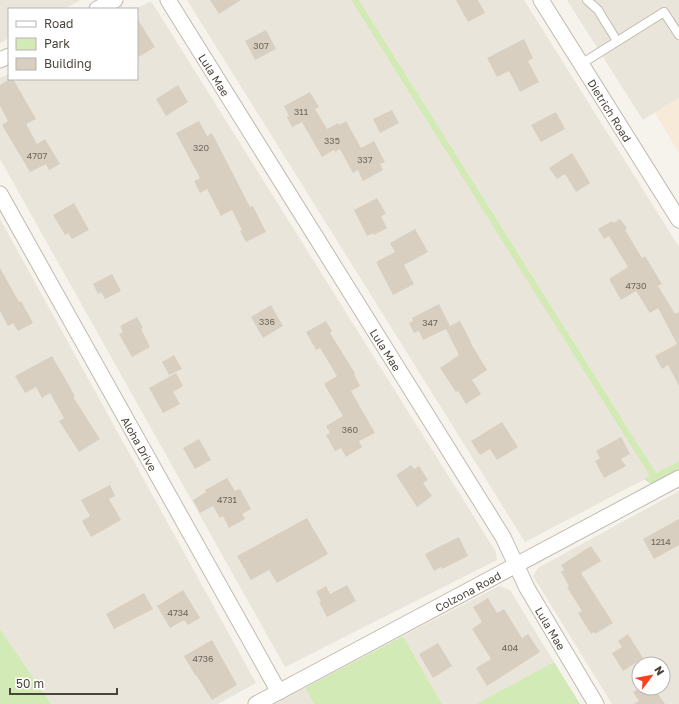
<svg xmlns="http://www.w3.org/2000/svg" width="679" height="704" viewBox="0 0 679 704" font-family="'Golos Text',sans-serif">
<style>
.residential{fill:#eae5da;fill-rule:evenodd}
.commercial{fill:#f7ead8}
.green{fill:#d2eab5}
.building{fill:#d8cfc1}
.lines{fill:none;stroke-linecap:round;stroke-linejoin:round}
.service-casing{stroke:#c2bbae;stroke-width:10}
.minor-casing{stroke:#c2bbae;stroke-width:17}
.service{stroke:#fff;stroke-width:8}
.minor{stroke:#fff;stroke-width:15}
.labels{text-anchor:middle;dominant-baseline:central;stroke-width:3;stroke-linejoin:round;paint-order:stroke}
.number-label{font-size:9px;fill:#6e675b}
.street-label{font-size:11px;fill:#4b4439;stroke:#fff}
</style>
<rect width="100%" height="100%" fill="#f6f3ec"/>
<g class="residential">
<polygon points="0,0 81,0 64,9 9,9 9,38 0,43"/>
<polygon points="187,0 351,0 651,476 525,542"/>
<polygon points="359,0 524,0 679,247 679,461 656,473"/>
<polygon points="567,0 679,0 679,98 643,120"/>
<polygon points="151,1 496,552 497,560 285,667 0,159 0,78 9,74 9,79 137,79 137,9 135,9"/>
<polygon points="0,219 256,683 218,704 51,704 0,629"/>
<path d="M679,491v213h-67l-79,-128 5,-8zM639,664h24v24h-24z"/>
<polygon points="499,586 510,590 554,662 476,704 442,704 403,636"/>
<polygon points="305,688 314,704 275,704"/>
</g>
<polygon class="commercial" points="679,98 679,153 655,113"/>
<g class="green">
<polygon points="351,0 359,0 656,473 679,461 679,469 651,484 644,479 650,476"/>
<polygon points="0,629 51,704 0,704"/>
<polygon points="403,636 442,704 314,704 305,688"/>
<polygon points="554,662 580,704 476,704"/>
</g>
<g class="building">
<polygon points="210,0 241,0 219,14"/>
<polygon points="456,0 478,0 485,13 468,22"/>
<polygon points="137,18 155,47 137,58"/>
<polygon points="266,30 276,49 255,60 245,41"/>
<polygon points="524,39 533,58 528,61 539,82 520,92 509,71 497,77 487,58"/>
<polygon points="10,79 13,79 36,119 26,124 37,144 45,139 60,164 49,170 46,164 30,172 2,125 8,121 0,106 0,85"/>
<polygon points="178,85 188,102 166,116 156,99"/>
<polygon points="310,92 319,107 315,109 327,129 338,123 339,125 346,121 361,148 374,141 385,162 380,164 383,170 363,181 358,170 353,173 340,149 335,152 334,150 322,157 302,122 292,127 287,117 289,116 284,106"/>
<polygon points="392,110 399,123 380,133 373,119"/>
<polygon points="556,112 565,129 541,142 531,125"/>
<polygon points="199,121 207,136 212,133 250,207 253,206 266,232 246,242 240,231 242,230 232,210 221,216 207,189 200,193 194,181 200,178 176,133"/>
<polygon points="572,153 590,183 576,192 565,174 557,179 549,168"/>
<polygon points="377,198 386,214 381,216 387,228 374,235 373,233 367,236 354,210"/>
<polygon points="74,203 89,230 72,239 68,233 65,235 53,215"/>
<polygon points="620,219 627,228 625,230 642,258 645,256 662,284 658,286 675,314 679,312 679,386 668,365 662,369 655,356 677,344 658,308 650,313 636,291 621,300 609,279 628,267 609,236 604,239 598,229 612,221 613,223"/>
<polygon points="415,229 428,252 404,265 414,284 393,295 376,262 395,252 390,243"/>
<polygon points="0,268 19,302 21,301 33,323 18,331 13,323 8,326 0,311"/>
<polygon points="112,274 121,291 105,299 101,292 98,294 93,284"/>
<polygon points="439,304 450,326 460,321 471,342 470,342 487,370 472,380 481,394 466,404 458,391 456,392 440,368 459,355 446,329 423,340 419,331 414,333 409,323 413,321 412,318"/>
<polygon points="271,305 283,326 263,338 251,317"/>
<polygon points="137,317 143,328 141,329 150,347 132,357 119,334 123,332 120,326"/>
<polygon points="326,321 332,331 330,333 355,373 354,374 360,386 351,391 375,433 359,441 362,447 346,457 341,448 335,451 326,435 330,433 326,426 343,416 324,384 337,376 320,348 316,350 306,332"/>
<polygon points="174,355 182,369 169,375 162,362"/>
<polygon points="52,356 75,396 73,397 100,439 79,452 59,421 64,418 50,393 42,398 36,387 25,393 15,376"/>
<polygon points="176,373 183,386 173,392 180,404 163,413 149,388"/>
<polygon points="502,422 518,447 497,460 490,449 480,455 471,441"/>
<polygon points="621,437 630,454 621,459 626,466 604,478 595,461 600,458 596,451"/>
<polygon points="199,439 211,460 195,469 183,448"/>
<polygon points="411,465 414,469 419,466 428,480 423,483 432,496 417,507 396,475"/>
<polygon points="227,478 235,491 240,489 251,509 242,514 245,519 229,528 223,516 220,518 213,506 200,513 193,500 206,492 205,490"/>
<polygon points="110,485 115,496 109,499 121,520 91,537 82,521 90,516 81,500"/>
<polygon points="307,518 328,554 277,583 269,570 251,580 237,556"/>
<polygon points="679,519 679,545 654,559 643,539"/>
<polygon points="459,537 468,556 442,569 441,567 434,571 425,554"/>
<polygon points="591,546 601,561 581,573 613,623 595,634 594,632 591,634 578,613 582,611 580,608 567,587 569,586 561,572 564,570 561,565"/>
<polygon points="347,585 356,601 327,617 319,602 321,601 316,592 326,586 330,594"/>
<polygon points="183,590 200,618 188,625 184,620 170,628 157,606"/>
<polygon points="144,593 153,609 114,629 106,614"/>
<polygon points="488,598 497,613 504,609 522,638 528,634 540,652 487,686 476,668 491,659 472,629 482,622 473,607"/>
<polygon points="628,634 643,658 623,671 612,653 622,647 618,641"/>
<polygon points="212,640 237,685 212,700 196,675 195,675 184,656"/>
<polygon points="438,643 452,666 433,678 419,654"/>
<polygon points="640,688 649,688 652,693 656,691 665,704 633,704 639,701 633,692"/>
</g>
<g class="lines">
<g class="service-casing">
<g id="service">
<polyline points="587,0 598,10 617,41"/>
<polyline points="581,64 664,12 679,35"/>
</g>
</g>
<g class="minor-casing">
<g id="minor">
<path id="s1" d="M168,0l335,537 24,51 69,116"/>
<path id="s2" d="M541,0l138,220"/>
<polyline points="97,9 115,0"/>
<polyline points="0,60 9,56"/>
<path id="s3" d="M0,194l279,498"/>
<path id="s4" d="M256,704l423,-226"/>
</g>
</g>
<use href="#service" class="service"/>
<use href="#minor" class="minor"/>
</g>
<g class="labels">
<g class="number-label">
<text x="261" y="45">307</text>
<text x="301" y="111">311</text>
<text x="332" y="140">335</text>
<text x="201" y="147">320</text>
<text x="37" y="155">4707</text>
<text x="365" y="159">337</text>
<text x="636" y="285">4730</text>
<text x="267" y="321">336</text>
<text x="430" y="322">347</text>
<text x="350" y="429">360</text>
<text x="227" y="499">4731</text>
<text x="661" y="541">1214</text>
<text x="178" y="612">4734</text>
<text x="510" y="647">404</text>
<text x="203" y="658">4736</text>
</g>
<g class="street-label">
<text stroke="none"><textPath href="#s1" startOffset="88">Lula Mae</textPath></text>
<text stroke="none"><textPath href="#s2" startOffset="130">Dietrich Road</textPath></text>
<text stroke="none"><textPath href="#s1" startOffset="412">Lula Mae</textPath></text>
<text stroke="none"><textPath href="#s3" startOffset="286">Aloha Drive</textPath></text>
<text stroke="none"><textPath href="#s4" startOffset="240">Colzona Road</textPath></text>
<text stroke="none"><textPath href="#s1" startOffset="736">Lula Mae</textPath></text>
</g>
</g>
<rect x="8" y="8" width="130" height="72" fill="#ffffff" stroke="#b7b4b0"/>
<rect x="16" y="21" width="20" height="6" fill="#ffffff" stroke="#b7b4b0"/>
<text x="44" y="28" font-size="12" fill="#4b4439">Road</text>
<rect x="16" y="38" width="20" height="12" fill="#d2eab5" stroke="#b7b4b0"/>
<text x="44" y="48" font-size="12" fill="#4b4439">Park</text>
<rect x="16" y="58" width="20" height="12" fill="#d8cfc1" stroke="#b7b4b0"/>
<text x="44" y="68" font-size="12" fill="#4b4439">Building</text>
<g transform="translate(651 676) rotate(58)"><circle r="19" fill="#ffffff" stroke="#b7b4b0"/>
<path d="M0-3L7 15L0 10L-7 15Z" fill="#fc3f1d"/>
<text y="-6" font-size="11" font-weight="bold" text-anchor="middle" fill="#4b4439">N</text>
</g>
<path d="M10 688v6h107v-6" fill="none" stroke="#4b4439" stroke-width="2"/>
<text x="16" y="688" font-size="12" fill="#4b4439" stroke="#ffffff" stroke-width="3" paint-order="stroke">50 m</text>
</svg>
